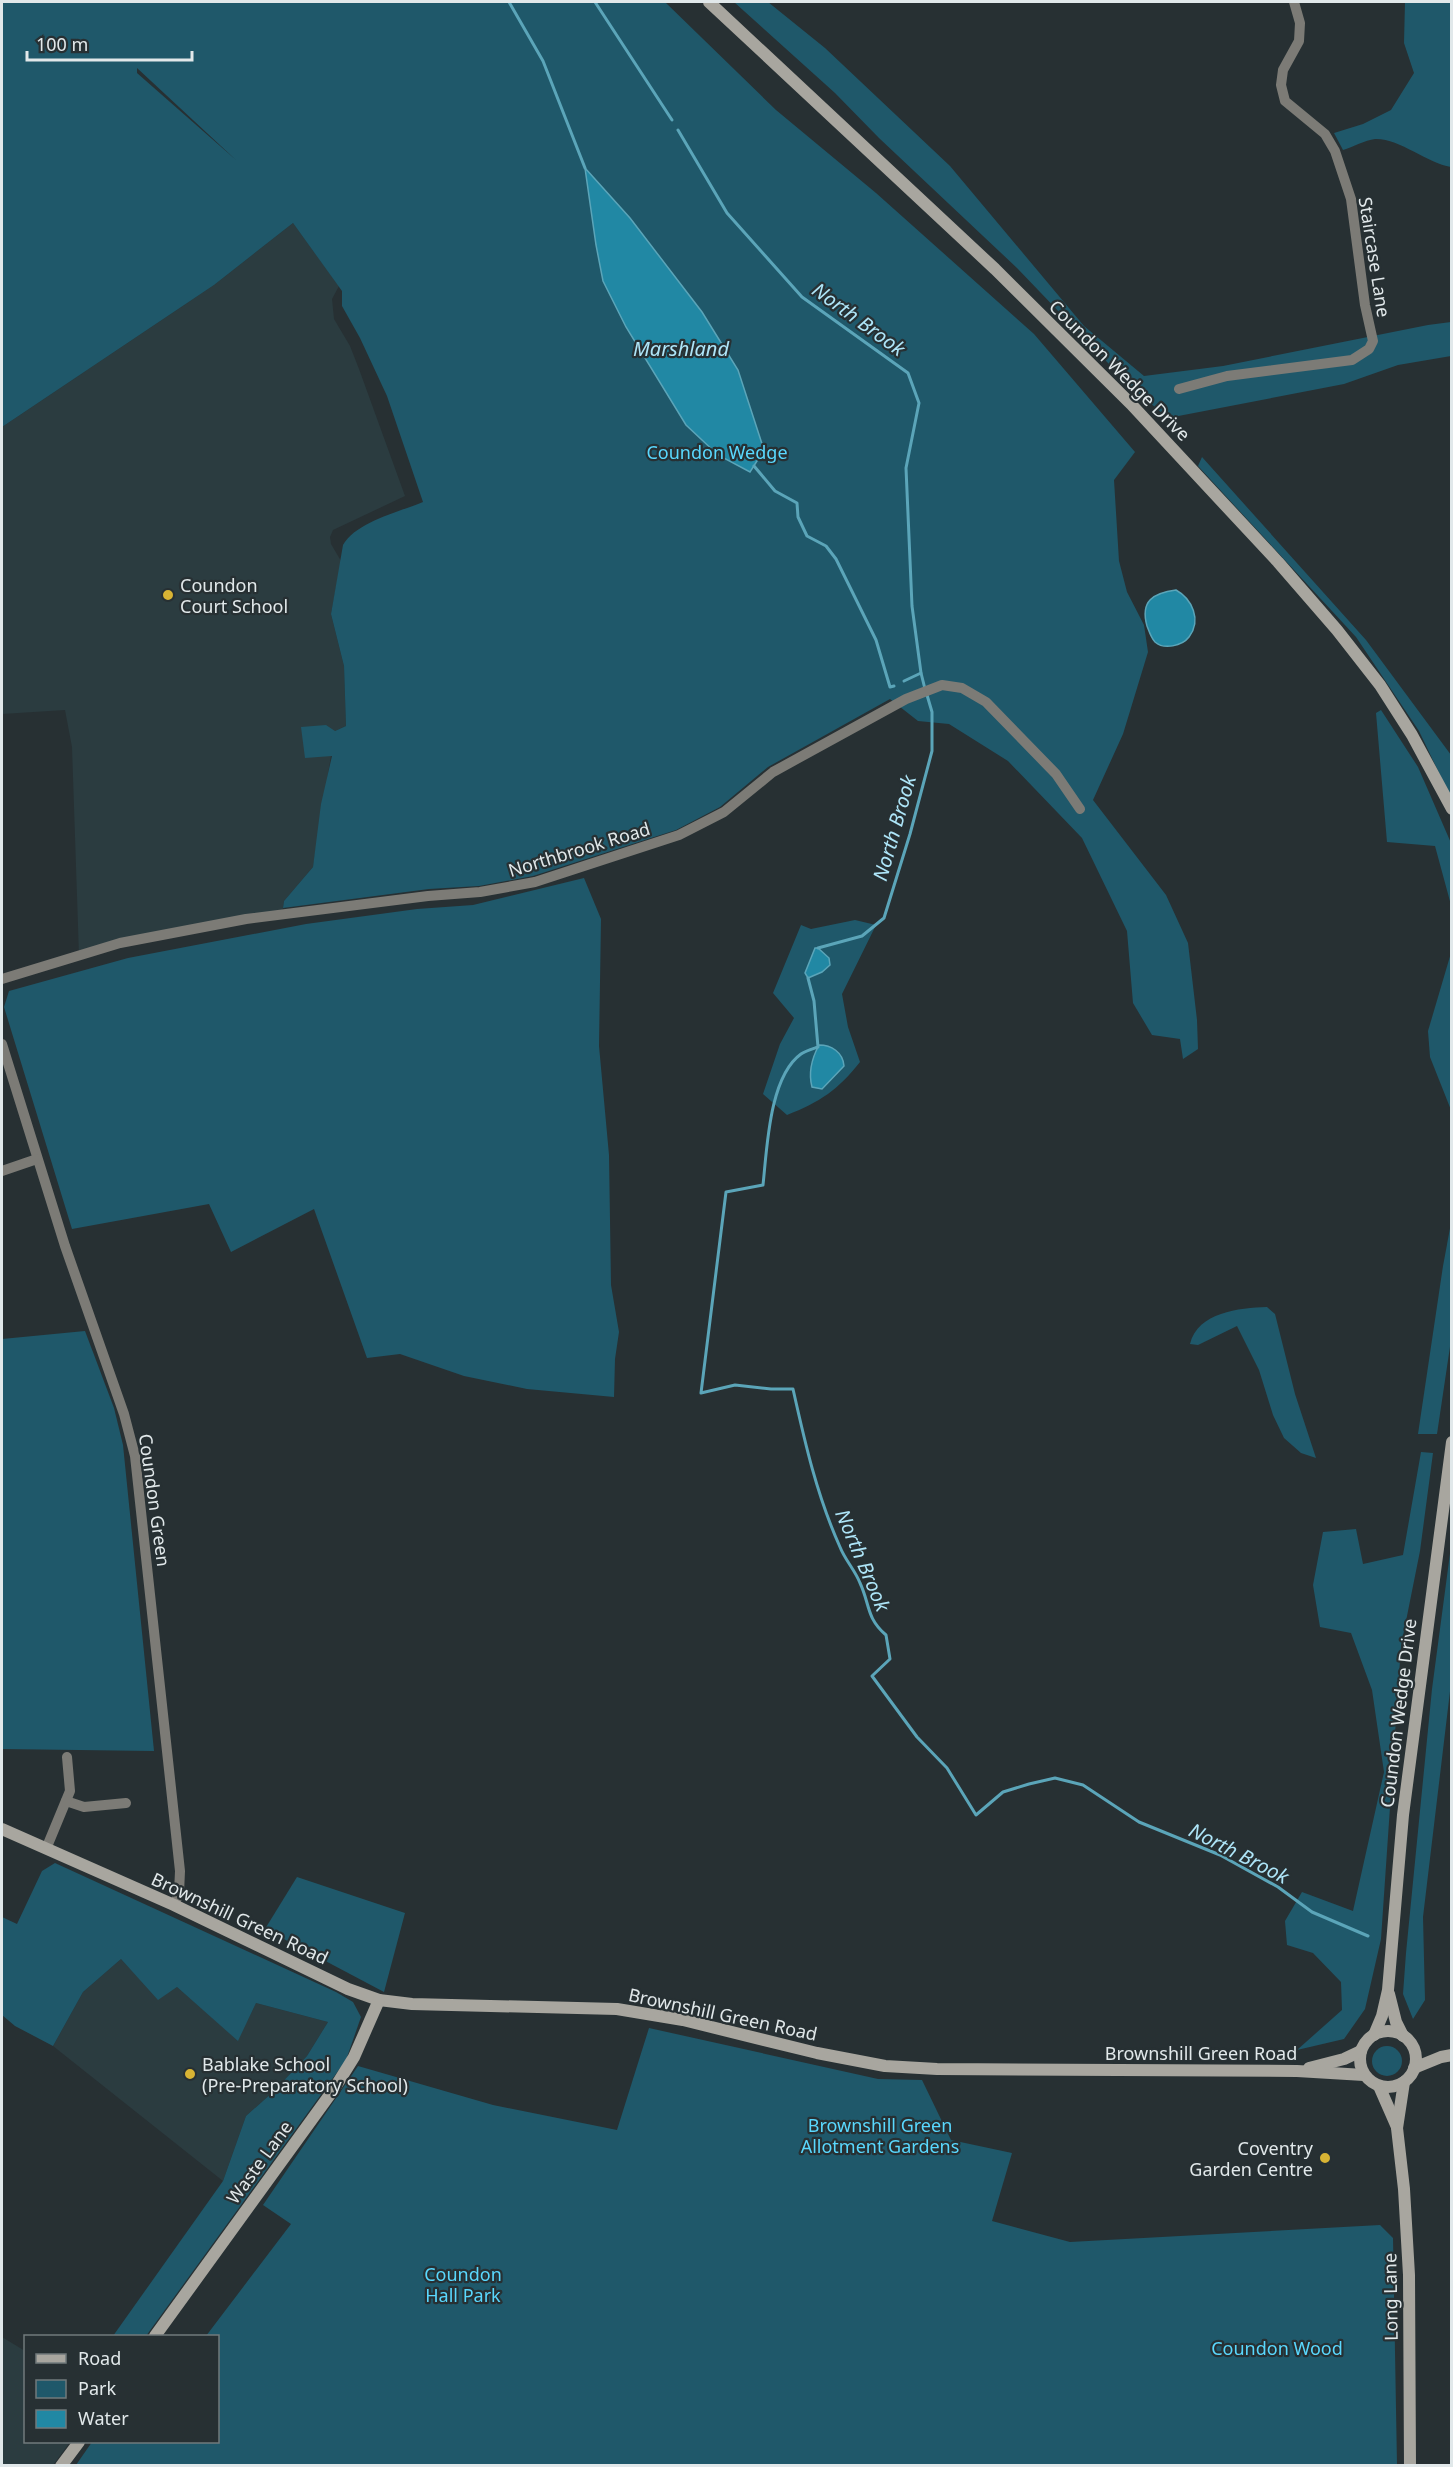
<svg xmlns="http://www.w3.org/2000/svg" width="1453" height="2467" viewBox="0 0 1453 2467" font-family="'Noto Sans',sans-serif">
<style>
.built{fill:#2b3c40}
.green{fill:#1f586a;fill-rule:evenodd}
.water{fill:#2188a4;stroke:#5ba5b9;stroke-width:1.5}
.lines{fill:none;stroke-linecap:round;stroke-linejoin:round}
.stream{stroke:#5ba5b9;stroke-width:3}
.street{stroke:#7c7b76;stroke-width:10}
.secondary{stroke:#a8a69f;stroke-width:12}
.poi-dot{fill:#d8b434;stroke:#273033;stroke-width:2}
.labels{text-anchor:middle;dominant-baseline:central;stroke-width:4.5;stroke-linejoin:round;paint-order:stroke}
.street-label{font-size:18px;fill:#e1e8ea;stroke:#273033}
.park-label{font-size:18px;fill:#59d8fe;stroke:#273033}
.poi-label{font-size:18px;fill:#e1e8ea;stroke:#273033;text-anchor:start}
.water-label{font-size:20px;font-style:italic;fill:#aee5f8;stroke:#273033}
</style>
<rect width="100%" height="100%" fill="#273033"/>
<g class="built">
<polygon points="293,223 339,286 332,299 334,319 350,346 359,369 405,496 333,530 330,537 331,544 341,561 331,614 344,666 346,726 335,731 313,867 284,901 282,914 79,955 72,747 65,710 2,714 2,427 214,285"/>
<polygon points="121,1959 158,1999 177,1987 238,2040 256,2003 328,2022 307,2056 273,2092 246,2116 223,2181 53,2046 83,1992"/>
<polygon points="2,2337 25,2351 26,2442 70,2442 53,2465 2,2465"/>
</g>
<g class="green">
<path d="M2,2h663l111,108 100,83 158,141 101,118 -21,28 5,81 8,31 17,33 4,27 -25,82 -30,66 73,95 22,48 9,77 1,29 -15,10 -3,-20 -28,-4 -19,-32 -6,-72 -45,-93 -74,-77 -59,-37 -31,-3 -28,-22 -122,68 -48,40 -44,23 -143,46 -54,10 -50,3 -146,19 1,-7 29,-34 8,-63 11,-48 -27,2 -4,-31 25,-2 9,6 11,-5 -2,-60 -13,-52 12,-69c13,-23 56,-33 80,-43l-36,-106 -27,-58 -18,-32v-15l-49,-68 -79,62 -212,142zM137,68l99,92 -99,-87z"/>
<polygon points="734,2 768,2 825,48 950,166 1084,326 1144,376 1223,366 1428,325 1451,322 1451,356 1398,365 1344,384 1168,418 1131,387 1017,268 879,138 835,93"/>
<path d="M1405,2h46v165c-24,-4 -52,-29 -76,-28 -10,1 -22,8 -32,11l-9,-17 29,-9 28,-14 23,-37 -10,-30z"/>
<polygon points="1202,457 1366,640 1451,755 1451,798 1419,731 1356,637 1198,466"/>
<polygon points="1381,710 1418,767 1451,843 1451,905 1435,846 1387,842 1376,713"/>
<polygon points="584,878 601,919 599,1046 609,1155 611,1285 619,1332 615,1359 614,1397 527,1389 464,1376 400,1354 367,1358 314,1209 231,1252 209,1204 72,1229 4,1007 9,991 128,958 306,924 417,909 473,905"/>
<path d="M855,920l21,5 -34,69 6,33 12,35c-22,28 -40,40 -73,53l-24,-21 17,-50 14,-26 -21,-25 28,-68 10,4z"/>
<polygon points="1451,953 1451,1110 1430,1057 1428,1031"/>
<polygon points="1451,1223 1451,1340 1437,1434 1418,1434 1443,1266"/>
<path d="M1267,1307l8,7 20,80 21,64 -15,-5 -17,-15 -11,-23 -14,-45 -22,-44 -39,19 -8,-1c8,-32 49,-36 77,-37z"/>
<polygon points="85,1331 114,1408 123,1445 154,1751 2,1749 2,1339"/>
<polygon points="1421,1452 1433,1453 1420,1551 1401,1646 1381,1939 1365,2009 1344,2039 1297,2050 1342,2010 1341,1982 1313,1953 1287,1945 1285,1921 1302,1892 1353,1911 1384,1772 1372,1690 1351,1633 1320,1627 1313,1585 1323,1532 1356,1529 1363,1564 1403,1555"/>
<polygon points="1451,1546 1451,1683 1423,1917 1425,2000 1413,2019 1403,1994 1406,1953 1432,1689"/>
<polygon points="55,1863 336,1992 353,2002 361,2017 346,2060 146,2336 113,2336 223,2181 246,2116 273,2092 307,2056 328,2022 256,2003 238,2041 177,1987 158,2000 121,1959 83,1992 53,2046 15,2026 2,2015 2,1917 17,1924 42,1871"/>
<polygon points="297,1877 405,1913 384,1992 265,1929"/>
<polygon points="649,2028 878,2079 922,2080 951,2140 1012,2153 992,2221 1070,2242 1380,2225 1393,2238 1397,2465 76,2465 92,2442 218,2442 218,2336 206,2336 291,2224 263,2205 358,2066 493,2105 617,2130"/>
<circle cx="1387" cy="2061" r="15"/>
</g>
<g class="water">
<polygon points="585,168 630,218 702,312 738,370 764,450 750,472 718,455 686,425 626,327 603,281 596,245"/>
<path d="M1176,590c16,9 26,30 13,47 -7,9 -25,13 -34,5 -4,-4 -6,-11 -8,-16 -7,-25 6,-33 29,-36z"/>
<polygon points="815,948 818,948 829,958 830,965 822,972 808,978 805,973"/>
<path d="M819,1045c12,0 24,7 25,21l-22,23 -10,-2c-4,-15 0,-29 7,-42z"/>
</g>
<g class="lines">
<g class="stream">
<polyline points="509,2 543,61 585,168"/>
<polyline points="595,2 672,120"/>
<polyline points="678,130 727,213 802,297 908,373 919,403 906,468 912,606 921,673 925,689"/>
<polyline points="754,466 775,491 797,503 798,517 807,536 826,546 836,559 876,640 890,687 894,686"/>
<polyline points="904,681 921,673"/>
<polyline points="818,948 862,936 884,918 910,834 932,751 932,712 927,695"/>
<path d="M808,978l6,23 4,46c-6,2 -13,4 -17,7 -32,23 -34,95 -38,131l-37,7 -25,201 34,-8 36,4h22c12,54 24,107 47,158 5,13 15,23 20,36 10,21 6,35 26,52l4,24 -18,17 45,61 30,31 29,47 27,-23 26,-8 26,-6 28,7 56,37 81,33 58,32 34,25 56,24"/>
</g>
<g class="street">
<polyline points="1179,389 1227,376 1352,360 1369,349 1373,341 1365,305 1351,199 1335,151 1325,134 1285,101 1281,85 1283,70 1299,41 1300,23 1294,2"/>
<polyline points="2,979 120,943 246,919 428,896 480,892 535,882 679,835 724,812 773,772 906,699 942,685 962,688 986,702 1056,774 1080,809"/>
<polyline points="2,1044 65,1246 124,1414 135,1456 180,1871 179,1893 174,1905"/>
<polyline points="2,1171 37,1159"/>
<polyline points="66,1801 84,1807 126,1803"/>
<polyline points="46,1849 70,1791 67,1757"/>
</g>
<g class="secondary">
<polyline points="709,2 995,269 1131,404 1278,562 1337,630 1380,685 1412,735 1452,809"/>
<polyline points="2,1829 174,1905 348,1989 379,2000 412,2004 617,2009 683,2020 817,2053 885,2066 937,2069 1297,2071 1364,2075"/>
<polyline points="1389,1994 1396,2022 1403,2036"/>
<circle cx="1388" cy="2059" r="28"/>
<polyline points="1374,2035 1382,2016 1388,1990 1403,1815 1452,1442"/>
<polyline points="1309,2068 1344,2059 1361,2051"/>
<polyline points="1414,2068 1441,2057 1452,2055"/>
<polyline points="1404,2082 1397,2128 1404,2189 1409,2275 1410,2466"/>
<polyline points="1379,2086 1397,2127"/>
<polyline points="155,2336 334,2089 354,2057 379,2000"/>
<polyline points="61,2466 79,2442"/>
</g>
</g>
<g class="poi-dot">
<circle cx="168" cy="595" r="6"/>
<circle cx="190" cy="2074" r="6"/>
<circle cx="1325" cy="2158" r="6"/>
</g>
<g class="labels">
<g class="street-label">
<text transform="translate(1375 257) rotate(81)">Staircase Lane</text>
<text transform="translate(1120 370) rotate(45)">Coundon Wedge Drive</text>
<text transform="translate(579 849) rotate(-17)">Northbrook Road</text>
<text transform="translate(155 1500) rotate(82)">Coundon Green</text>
<text transform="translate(1398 1713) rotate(-83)">Coundon Wedge Drive</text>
<text transform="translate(240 1918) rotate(25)">Brownshill Green Road</text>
<text transform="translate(723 2014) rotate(12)">Brownshill Green Road</text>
<text x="1201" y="2053">Brownshill Green Road</text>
<text transform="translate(259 2162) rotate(-54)">Waste Lane</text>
<text transform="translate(1390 2297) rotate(-91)">Long Lane</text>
</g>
<g class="park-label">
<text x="717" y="452">Coundon Wedge</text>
<text x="880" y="2125">Brownshill Green<tspan x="880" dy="21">Allotment Gardens</tspan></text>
<text x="463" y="2274">Coundon<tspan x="463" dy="21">Hall Park</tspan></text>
<text x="1277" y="2348">Coundon Wood</text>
</g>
<g class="poi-label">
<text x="180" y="585">Coundon<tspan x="180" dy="21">Court School</tspan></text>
<text x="202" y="2064">Bablake School<tspan x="202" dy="21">(Pre-Preparatory School)</tspan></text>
<text x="1313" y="2148" text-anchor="end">Coventry<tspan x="1313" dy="21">Garden Centre</tspan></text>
</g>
<g class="water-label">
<text transform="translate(859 319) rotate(36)">North Brook</text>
<text x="681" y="348">Marshland</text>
<text transform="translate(894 828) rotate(-74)">North Brook</text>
<text transform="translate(863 1560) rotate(67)">North Brook</text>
<text transform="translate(1239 1853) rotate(27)">North Brook</text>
</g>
</g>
<rect width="1453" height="2467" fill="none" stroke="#e1e8ea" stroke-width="6"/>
<rect x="24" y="2335" width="195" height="108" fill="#273033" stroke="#717a7c" stroke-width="1.5"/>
<rect x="36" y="2354" width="30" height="9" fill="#a8a69f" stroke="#717a7c" stroke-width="1.5"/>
<text x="78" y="2365" font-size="18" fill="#e1e8ea">Road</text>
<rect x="36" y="2380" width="30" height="18" fill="#1f586a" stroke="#717a7c" stroke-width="1.5"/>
<text x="78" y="2395" font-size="18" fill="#e1e8ea">Park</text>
<rect x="36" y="2410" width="30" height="18" fill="#2188a4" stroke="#717a7c" stroke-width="1.5"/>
<text x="78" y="2425" font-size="18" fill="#e1e8ea">Water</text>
<path d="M27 51v9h165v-9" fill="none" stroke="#e1e8ea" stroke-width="3"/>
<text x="36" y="51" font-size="18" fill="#e1e8ea" stroke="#273033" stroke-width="4.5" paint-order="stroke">100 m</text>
</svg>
